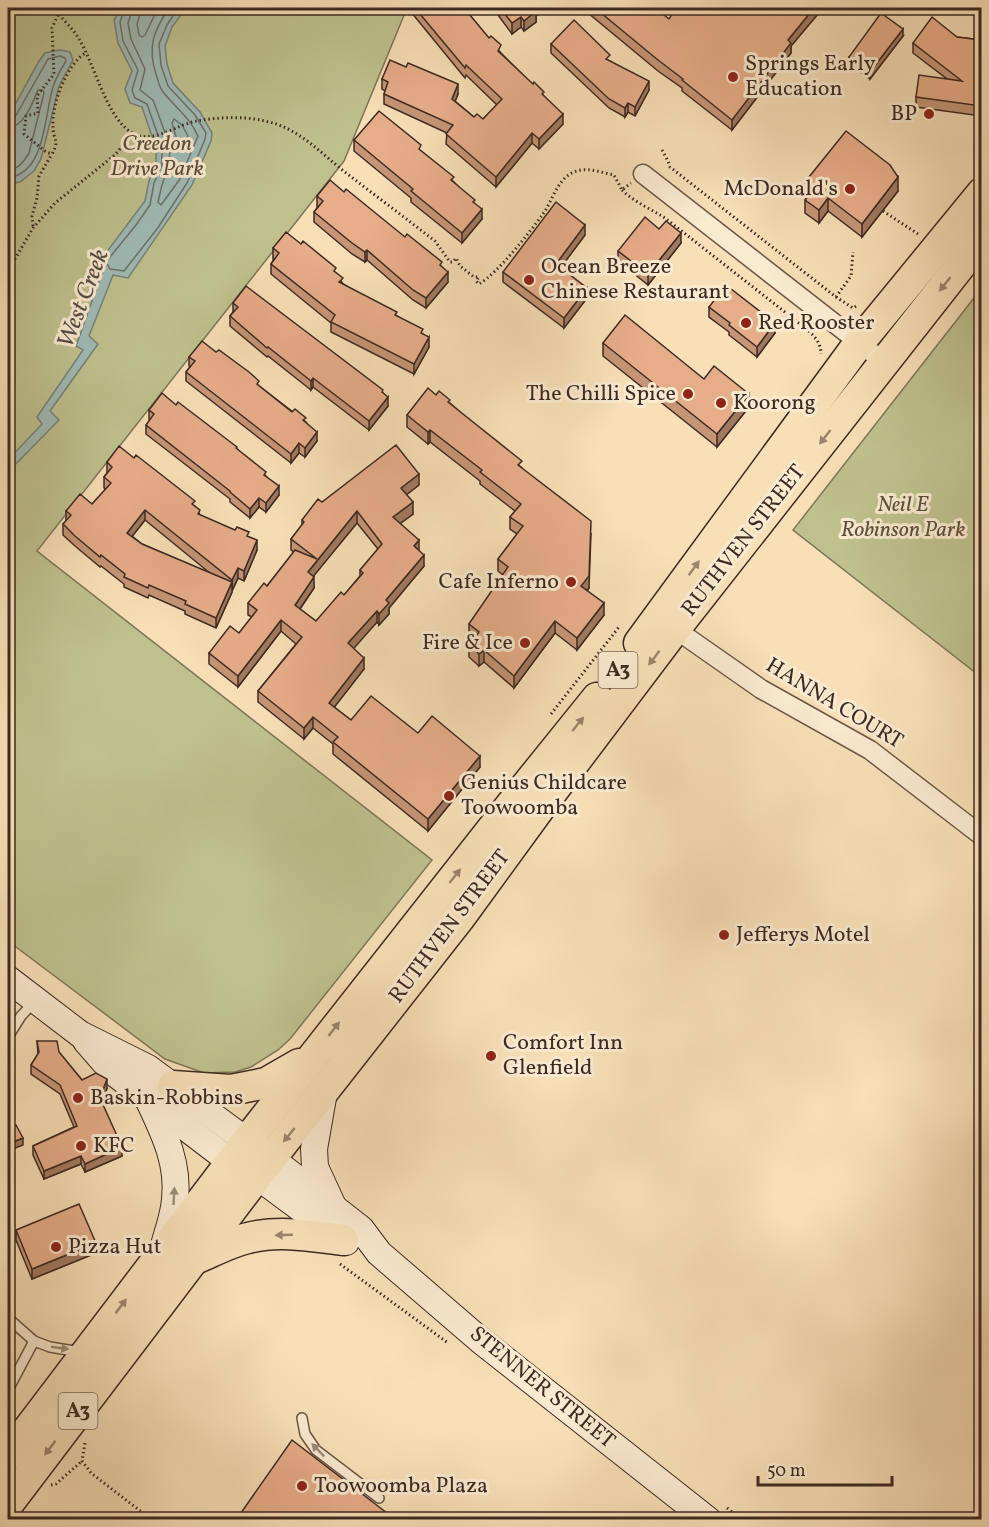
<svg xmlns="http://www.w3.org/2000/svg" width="989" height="1527" viewBox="0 0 989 1527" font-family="Vollkorn,serif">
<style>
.green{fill:#bec18e;stroke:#7e7658;stroke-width:1.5}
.water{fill:#9fbbb6;stroke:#78817b;stroke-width:1.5}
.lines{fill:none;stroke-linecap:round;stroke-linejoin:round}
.shore{stroke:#6e726c;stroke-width:1.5}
.service-casing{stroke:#6c5748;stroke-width:12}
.minor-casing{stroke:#6c5748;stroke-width:21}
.secondary-casing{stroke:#3d2a23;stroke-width:28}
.trunk-casing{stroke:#3d2a23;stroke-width:33}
.path{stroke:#3d2a23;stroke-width:3;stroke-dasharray:1.5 3;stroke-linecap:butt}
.service{stroke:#faead0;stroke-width:9}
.minor{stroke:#faead0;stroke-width:18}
.secondary{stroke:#faead0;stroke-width:26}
.trunk{stroke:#f8dfb7;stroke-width:30}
.wall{fill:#c69576;stroke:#3d2a23;stroke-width:1.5;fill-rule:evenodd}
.shaded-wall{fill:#a17960;stroke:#3d2a23;stroke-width:1.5}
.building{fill:#e6ad89;stroke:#3d2a23;stroke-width:1.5;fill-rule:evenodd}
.oneway{fill:#9a846d}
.oneway2{fill:#9c8a7a}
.poi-dot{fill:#8f2418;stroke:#faead0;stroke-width:2}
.labels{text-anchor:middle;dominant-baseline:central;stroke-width:6;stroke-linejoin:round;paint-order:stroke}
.shield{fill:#faead0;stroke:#766457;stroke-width:1.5}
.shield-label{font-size:21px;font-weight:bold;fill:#3d2a23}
.poi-label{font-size:22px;fill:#3d2a23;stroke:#faead0;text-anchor:start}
.park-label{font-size:22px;font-style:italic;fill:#5d503e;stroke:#faead0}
.street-label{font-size:22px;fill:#3d2a23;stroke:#faead0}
.water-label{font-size:24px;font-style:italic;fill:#564e48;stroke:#faead0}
</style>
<rect width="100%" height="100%" fill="#f8dfb7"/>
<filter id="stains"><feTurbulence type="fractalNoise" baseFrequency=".00333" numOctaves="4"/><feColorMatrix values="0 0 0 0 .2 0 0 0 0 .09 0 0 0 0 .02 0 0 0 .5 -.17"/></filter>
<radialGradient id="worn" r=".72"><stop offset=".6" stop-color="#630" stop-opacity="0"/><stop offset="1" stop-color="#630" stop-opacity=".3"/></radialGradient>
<g class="green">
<polygon points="8,8 407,8 344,161 37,551 432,860 290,1039 278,1050 251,1067 235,1072 204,1073 165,1059 8,941"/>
<polygon points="981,289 981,677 793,530"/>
</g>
<g class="water">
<polygon points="121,8 186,8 172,27 165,46 167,64 173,83 200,112 212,133 211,141 192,185 128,278 113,275 89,336 98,344 50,411 59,420 8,472 8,460 42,424 37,417 83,350 76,346 103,270 92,263 106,253 145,201 149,181 156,163 156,148 142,107 130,103 125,89 132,71 118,43 114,20"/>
<polygon points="60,50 70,52 73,60 59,86 41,159 34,171 20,182 8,184 8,123 11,112 39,61 45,53"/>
</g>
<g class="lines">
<g class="shore">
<polyline points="125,8 120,22 123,41 138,70 132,90 135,98 147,104 162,147 162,165 154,183 150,205 136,225 106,262 110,269 124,271 157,229 187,183 205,139 206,133 195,115 168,86 161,65 159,44 167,25 178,8"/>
<path d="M133,8l-5,15 3,16 14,30 -5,21 13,10 17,46 -1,19 -7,20 -4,17 3,3 19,-26 18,-43c-8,-18 -23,-29 -35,-44 -4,-5 -5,-12 -7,-18 -9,-27 -2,-44 13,-66"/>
<polyline points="142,8 137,24 139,35 142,37 145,35 158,8"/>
<polygon points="174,119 182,125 188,136 182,148 179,147 172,123"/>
<path d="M8,121l7,-4 33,-58 12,-3 5,2 1,3c-5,8 -10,17 -13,26 -9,29 -7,86 -45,91"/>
<path d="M8,128c16,-1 24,-24 30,-38h5l1,3 -15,60c-6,10 -11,16 -21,17"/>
</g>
<g class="service-casing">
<g id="service">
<polyline points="8,1037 21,1016 35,1001"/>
<polyline points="8,1318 34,1341 50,1347 80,1352"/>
<polyline points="8,1390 34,1341"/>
<polyline points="302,1418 305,1434 316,1450 379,1498"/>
</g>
</g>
<g class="minor-casing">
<g id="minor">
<polyline points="643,174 884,362"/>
<polyline points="668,624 761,689 870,750 982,836"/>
</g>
</g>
<g class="secondary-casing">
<g id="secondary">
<polyline points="8,979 80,1034 148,1068 287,1171 361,1229 379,1253 480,1340 708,1520"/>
<polyline points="86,1041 113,1072 231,1162 257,1176 346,1242"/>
<polyline points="324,1092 314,1149 315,1167 332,1204"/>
<path d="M149,1101c15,32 30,62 26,98 -1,17 -8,34 -12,50"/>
</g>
</g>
<g class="trunk-casing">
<g id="trunk">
<polyline points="639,643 859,343 982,193"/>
<polyline points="173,1086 231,1090 266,1083 299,1064"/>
<path d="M195,1259c17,-7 35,-17 53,-21 31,-8 63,-2 95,2"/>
<polyline points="8,1456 257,1128 522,791 597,698"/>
<polyline points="8,1504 257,1176 461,916 539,809 675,629 982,238"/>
</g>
</g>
<g class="path">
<path d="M53,8c8,10 19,19 26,31 16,26 27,78 53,94 21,12 45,-9 65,-12 21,-4 47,-5 68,0 31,6 53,29 76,48 31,24 63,48 94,72l15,21h3l3,-4 4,8 14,11h5l-3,4 3,3c19,-11 50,-51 64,-70 10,-14 15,-38 34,-43 11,-4 26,2 37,4l8,15 9,-7"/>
<path d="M58,15l-6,13 2,46 -17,22 1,17 -12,3 -2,18 22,18 6,2c8,-14 1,-14 1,-27 -2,-22 14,-64 34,-75"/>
<polyline points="662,150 668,161 670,167 836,297 853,308 858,305"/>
<path d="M622,190c12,12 29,19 43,28l130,102c12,10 26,18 26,34"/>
<polyline points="883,211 918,234"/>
<polyline points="33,226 32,216 37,198 39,176 52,154"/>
<polyline points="8,271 33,228 55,203 116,154 132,133"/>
<polyline points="836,297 851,276 853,252"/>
<polyline points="551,714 619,627"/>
<polyline points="340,1264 448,1343"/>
<polyline points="85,1443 82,1461 91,1473 152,1520"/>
<polyline points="51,1485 56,1484 82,1461"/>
<polyline points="727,1508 742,1520"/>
</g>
<use href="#service" class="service"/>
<use href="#minor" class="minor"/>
<use href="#secondary" class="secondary"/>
<use href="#trunk" class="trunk"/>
</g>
<g class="wall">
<polygon points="411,8 464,8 501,53 544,96 563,124 539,149 532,143 496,187 446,144 447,133 384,104 384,94 385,91 382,89 382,79 458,94 455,101 474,117 483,119 497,105 466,75 465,78 411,12"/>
<polygon points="497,8 540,8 540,13 536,16 536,22 524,31 521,27 512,34 498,15 498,9"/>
<polygon points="582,8 648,8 669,19 739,9 740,8 823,8 791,46 791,53 732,130 682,91 682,88 658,71"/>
<polygon points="903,36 870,79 849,64 849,57"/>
<polygon points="957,37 981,40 981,116 916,107 916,97 947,79 913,53 913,43"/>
<polygon points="551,44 610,61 649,90 635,116 628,112 625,117 609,108 551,53"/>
<polygon points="354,140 421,151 454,182 475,204 482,219 462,243 411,202 411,198 354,151"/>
<polygon points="805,182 898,191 862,237 828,211 819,223 805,213 805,200 807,197 805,196"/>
<polygon points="344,192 442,267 448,282 426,308 413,300 367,260 365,262 352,254 314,222 314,212 318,207 317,207 317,196"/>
<polygon points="659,229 681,243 648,285 618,261 618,251"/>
<polygon points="585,235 560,268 587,298 564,328 503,282 503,272"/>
<polygon points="273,248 336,273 343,284 397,316 423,334 429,347 414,374 331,332 331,323 271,274 271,264 274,259 273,259"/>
<polygon points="233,303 383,393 388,406 369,430 313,387 311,390 268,356 267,357 230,326 230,316 233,312"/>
<polygon points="709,307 775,333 757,357 729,335 729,332 709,317"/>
<polygon points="603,343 704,379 749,407 717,447 603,356"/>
<polygon points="189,357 259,386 306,422 317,441 305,457 299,453 291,463 186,381 186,372 190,367 189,366"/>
<polygon points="450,403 522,468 589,588 587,590 604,615 577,650 555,633 514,688 484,662 479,666 469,657 469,645 473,640 469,636 469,624 503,575 498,571 498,559 517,534 510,529 510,517 515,511 480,484 480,481 430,442 428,444 407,427 407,415"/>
<polygon points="176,405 237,449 266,476 279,495 266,512 259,507 250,518 230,502 230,499 146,434 146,425 150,420 149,419 149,410"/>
<path d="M107,462l88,44 5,9 49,22 8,13 -13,31 -6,-3 -6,13v-1v2l-16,36 -31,-14v-3l-36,-16 -1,3 -24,-11v-3l-23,-18 -1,1 -25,-21 -12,-11v-11l3,-3v-10l26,-7 14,-15 -2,-1v-11l3,-4zM145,520l66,54 -69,-30 -10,-8z"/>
<path d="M419,485l-13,10 7,19 -13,9 19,28 5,15 -35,42v6l-10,11 -2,-3 -24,26 11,21 -30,38 17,13 67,13 62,34 -52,64 -95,-77v-10l-20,-16 -9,11 -46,-37v-11l38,-47 -15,-13 -43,56 -29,-23v-11l30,-20 13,-16 -4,-2v-12l19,-17 27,-34 -3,-2v-11l11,-14v-5l20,-18zM357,523l21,26 -18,21v6l-16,19 -28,26 -16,-12 14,-21 -1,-12z"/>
<polygon points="37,1041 59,1052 82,1080 107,1088 102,1102 122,1156 85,1172 81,1164 44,1179 33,1155 33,1146 74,1127 60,1094 31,1074 31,1065 38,1054"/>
<polygon points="16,1230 96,1253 32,1279 16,1240"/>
</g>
<g class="shaded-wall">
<polygon points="534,8 540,8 540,13 536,16 536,22 524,31 524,21"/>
<polygon points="814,8 823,8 791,46 791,53 732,130 732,120 788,40"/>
<polygon points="521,17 521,27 512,34 512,23"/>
<polygon points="903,29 903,36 870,79 870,72"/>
<polygon points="649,81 649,90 635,116 635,107"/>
<polygon points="458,84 458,94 452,109 452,99"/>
<polygon points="628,103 628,112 625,117 625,108"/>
<polygon points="563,114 563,124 539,149 539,139"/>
<polygon points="532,133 532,143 496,187 496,177"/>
<polygon points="898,177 898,191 862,237 862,224"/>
<polygon points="828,198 828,211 819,223 819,210"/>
<polygon points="482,209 482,219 462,243 462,233"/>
<polygon points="585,225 585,235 556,274 556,264"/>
<polygon points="681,233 681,243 648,285 648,274"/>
<polygon points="367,250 367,260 365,262 365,252"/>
<polygon points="448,272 448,282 426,308 426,298"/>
<polygon points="587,288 587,298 564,328 564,318"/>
<polygon points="775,323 775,333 757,357 757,347"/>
<polygon points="429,337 429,347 414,374 414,364"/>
<polygon points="313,378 313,387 311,390 311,381"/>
<polygon points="749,394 749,407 717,447 717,434"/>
<polygon points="388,397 388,406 369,430 369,421"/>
<polygon points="430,430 430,442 428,444 428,432"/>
<polygon points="317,432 317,441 305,457 305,448"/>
<polygon points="299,443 299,453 291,463 291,454"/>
<polygon points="419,474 419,485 401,499 401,488"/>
<polygon points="279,486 279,495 266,512 266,503"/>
<polygon points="259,498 259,507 250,518 250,509"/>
<polygon points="413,502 413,514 393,529 393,517"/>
<polygon points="145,510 145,520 127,543 127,533"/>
<polygon points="357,511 357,523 308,583 308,572"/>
<polygon points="591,533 589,588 581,598 581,586"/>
<polygon points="257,540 257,550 244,581 244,571"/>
<polygon points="419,540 419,551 414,546"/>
<polygon points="424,555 424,566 389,608 389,614 379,625 379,614 386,600"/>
<polygon points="238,568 238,578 232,591 232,580"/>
<polygon points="314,577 314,588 295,616 295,605"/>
<polygon points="232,582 232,592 216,628 216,618"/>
<polygon points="604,603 604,615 577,650 577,638"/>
<polygon points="377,611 377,622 348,655 348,643"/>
<polygon points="281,620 281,631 238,687 238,676"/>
<polygon points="555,621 555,633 514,688 514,676"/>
<polygon points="484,650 484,662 479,666 479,654"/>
<polygon points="364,658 364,669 329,714 329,703"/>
<polygon points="313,717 313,728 304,739 304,728"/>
<polygon points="480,756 480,767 428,831 428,819"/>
<polygon points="10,998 10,1011 8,1015 8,1002"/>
<polygon points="107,1079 107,1088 100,1107 100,1098"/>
<polygon points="23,1138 23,1145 8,1151 8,1144"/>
<polygon points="122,1147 122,1156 85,1172 85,1164"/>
<polygon points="81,1156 81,1164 44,1179 44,1171"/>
<polygon points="96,1243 96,1253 32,1279 32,1269"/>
</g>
<g class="building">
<polygon points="415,8 464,8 489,38 491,36 501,45 498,51 533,84 534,82 544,92 542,94 563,114 539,139 532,133 496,177 446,134 453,125 384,94 388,82 382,79 390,60 406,67 408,63 458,84 452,99 474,117 477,114 483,119 502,99 466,65 465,68"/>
<polygon points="500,8 534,8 536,11 524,21 521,17 512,23"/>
<polygon points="595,8 648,8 650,9 651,8 655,8 669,19 676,8 737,8 739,9 740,8 814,8 788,40 791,43 732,120 682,80 683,79 658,60"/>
<polygon points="881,13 903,29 870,72 849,57"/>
<polygon points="932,17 957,37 981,40 981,106 916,97 919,75 962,81 913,43"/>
<polygon points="574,20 610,55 606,59 649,81 635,107 628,103 625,108 609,99 551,44"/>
<polygon points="379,111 421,145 419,149 454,177 451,180 475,200 473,202 482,209 462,233 411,191 413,189 354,140"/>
<polygon points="846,131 890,165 898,177 862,224 828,198 819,210 805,200 814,189 805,182"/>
<polygon points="330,180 344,192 346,189 405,237 407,234 442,262 440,265 448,272 426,298 413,290 367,250 365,252 352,243 314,212 323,201 317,196"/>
<polygon points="556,202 585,225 556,264 587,288 564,318 503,272"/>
<polygon points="645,217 659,229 666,221 681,233 648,274 618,251"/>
<polygon points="286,232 301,244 303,241 336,268 334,271 343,278 339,282 397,312 395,315 423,329 421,333 429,337 414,364 331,322 335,315 271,264 279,253 273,248"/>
<polygon points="726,285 775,323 757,347 729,325 730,323 709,307"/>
<polygon points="246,286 383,390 382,392 388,397 369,421 313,378 311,381 268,347 267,348 230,316 238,307 233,303"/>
<polygon points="625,315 704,379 714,366 749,394 717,434 603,343"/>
<polygon points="202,341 216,352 219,350 249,372 259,381 257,384 292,412 295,409 306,418 303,420 317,432 305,448 299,443 291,454 186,372 195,361 189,357"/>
<polygon points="428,388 436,395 439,391 450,400 448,402 522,461 518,465 591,521 589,576 581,586 604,603 577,638 555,621 514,676 484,650 479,654 469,645 479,632 469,624 508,567 498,559 523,526 510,517 521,504 480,472 482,470 430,430 428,432 407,415"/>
<polygon points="162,393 176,405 178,402 237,447 236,448 266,472 264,475 279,486 266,503 259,498 250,509 230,492 230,491 146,425 154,414 149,410"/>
<path d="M396,445l23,29 -18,14 12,14 -20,15 26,23 -5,6 10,9 -38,45 3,3 -10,11 -2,-3 -29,32 16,15 -35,45 22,17 20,-24 47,37 14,-17 48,40 -52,63 -95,-77 5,-5 -25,-20 -9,11 -46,-37 44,-54 -21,-17 -43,56 -29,-23 21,-27 9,7 18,-23 -9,-7 16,-20 3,3 28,-36 22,9 -26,-20 13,-17 -2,-2 16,-21 4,3zM357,511l25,33 -22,26 3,3 -19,22 -3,-3 -25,29 -21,-16 19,-28 -6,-5z"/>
<polygon points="119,446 134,458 136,455 195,501 192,504 200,510 198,514 235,530 237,527 249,532 247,536 257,540 244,571 238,568 232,580 145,510 127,533 142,544 232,582 216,618 185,604 186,601 149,585 148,588 124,577 125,574 101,555 100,557 75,536 63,524 71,515 66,511 80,494 92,504 111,483 104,477 112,467 107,462"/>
<polygon points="37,1041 57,1041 59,1052 82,1080 96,1073 107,1079 100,1098 122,1147 85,1164 81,1156 44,1171 33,1146 77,1126 60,1085 31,1065 39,1052"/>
<polygon points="16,1125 23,1138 8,1144 8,1129"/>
<polygon points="79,1204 96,1243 32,1269 16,1230"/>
<polygon points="292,1440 396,1520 236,1520"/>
</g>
<defs><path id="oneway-solid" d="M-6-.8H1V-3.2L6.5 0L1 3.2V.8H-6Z" transform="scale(1.5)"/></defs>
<g class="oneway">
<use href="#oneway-solid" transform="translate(945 284) rotate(128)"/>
<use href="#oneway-solid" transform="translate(825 437) rotate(128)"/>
<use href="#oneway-solid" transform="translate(694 568) rotate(-54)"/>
<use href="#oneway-solid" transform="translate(654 658) rotate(127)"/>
<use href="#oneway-solid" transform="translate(578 724) rotate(-51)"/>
<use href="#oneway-solid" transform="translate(455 876) rotate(-52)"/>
<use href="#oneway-solid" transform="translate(334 1029) rotate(-52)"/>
<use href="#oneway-solid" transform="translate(289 1135) rotate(129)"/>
<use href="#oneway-solid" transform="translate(284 1235) rotate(178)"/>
<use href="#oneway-solid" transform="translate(121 1306) rotate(-53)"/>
<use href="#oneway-solid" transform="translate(50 1448) rotate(127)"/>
</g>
<g class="oneway2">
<use href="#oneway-solid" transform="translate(174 1196) rotate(-87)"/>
<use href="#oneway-solid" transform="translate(60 1348) rotate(8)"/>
<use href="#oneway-solid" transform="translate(318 1450) rotate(-134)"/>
</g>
<g class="poi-dot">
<circle cx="733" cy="77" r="6"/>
<circle cx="929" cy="114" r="6"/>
<circle cx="850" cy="189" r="6"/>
<circle cx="529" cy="280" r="6"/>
<circle cx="746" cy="323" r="6"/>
<circle cx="688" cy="394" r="6"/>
<circle cx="721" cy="403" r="6"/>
<circle cx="571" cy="582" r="6"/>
<circle cx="525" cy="643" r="6"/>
<circle cx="449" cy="796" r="6"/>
<circle cx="724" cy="935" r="6"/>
<circle cx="491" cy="1056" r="6"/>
<circle cx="78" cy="1098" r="6"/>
<circle cx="81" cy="1146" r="6"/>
<circle cx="56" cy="1247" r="6"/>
<circle cx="302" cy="1486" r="6"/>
</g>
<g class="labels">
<g class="shield">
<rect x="598.5" y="652" width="39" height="36" rx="4.5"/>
<rect x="58.5" y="1393" width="39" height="36" rx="4.5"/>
</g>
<g class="shield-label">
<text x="618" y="670">A3</text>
<text x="78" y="1411">A3</text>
</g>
<g class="poi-label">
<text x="745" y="64">Springs Early<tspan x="745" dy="25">Education</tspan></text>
<text x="917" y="114" text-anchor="end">BP</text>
<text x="838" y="189" text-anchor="end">McDonald's</text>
<text x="541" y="267">Ocean Breeze<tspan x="541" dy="25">Chinese Restaurant</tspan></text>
<text x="758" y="323">Red Rooster</text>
<text x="676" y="394" text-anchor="end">The Chilli Spice</text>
<text x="733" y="403">Koorong</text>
<text x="559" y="582" text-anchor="end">Cafe Inferno</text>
<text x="513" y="643" text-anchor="end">Fire &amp; Ice</text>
<text x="461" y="783">Genius Childcare<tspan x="461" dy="25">Toowoomba</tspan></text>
<text x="736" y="935">Jefferys Motel</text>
<text x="503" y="1043">Comfort Inn<tspan x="503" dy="25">Glenfield</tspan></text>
<text x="90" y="1098">Baskin-Robbins</text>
<text x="93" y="1146">KFC</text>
<text x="68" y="1247">Pizza Hut</text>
<text x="314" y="1486">Toowoomba Plaza</text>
</g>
<g class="park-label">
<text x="157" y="144">Creedon<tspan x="157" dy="25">Drive Park</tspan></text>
<text x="903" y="505">Neil E<tspan x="903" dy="25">Robinson Park</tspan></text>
</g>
<g class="street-label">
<text transform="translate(744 541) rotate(-52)">RUTHVEN STREET</text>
<text transform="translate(834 704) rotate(31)">HANNA COURT</text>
<text transform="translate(450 927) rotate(-53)">RUTHVEN STREET</text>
<text transform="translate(542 1388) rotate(39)">STENNER STREET</text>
</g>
<g class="water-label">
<text transform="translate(84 299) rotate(-69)">West Creek</text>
</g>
</g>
<rect width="989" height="1527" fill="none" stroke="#f8dfb7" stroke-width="30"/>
<rect x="9" y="9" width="971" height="1509" fill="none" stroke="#3d2a23" stroke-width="3"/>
<rect x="15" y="15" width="959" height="1497" fill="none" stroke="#3d2a23" stroke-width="1.5"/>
<path d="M758 1476v9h134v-9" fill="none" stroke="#3d2a23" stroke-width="3"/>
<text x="767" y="1476" font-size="18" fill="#3d2a23" stroke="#faead0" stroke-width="4.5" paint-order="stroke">50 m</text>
<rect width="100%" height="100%" filter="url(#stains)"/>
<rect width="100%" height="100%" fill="url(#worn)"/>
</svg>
